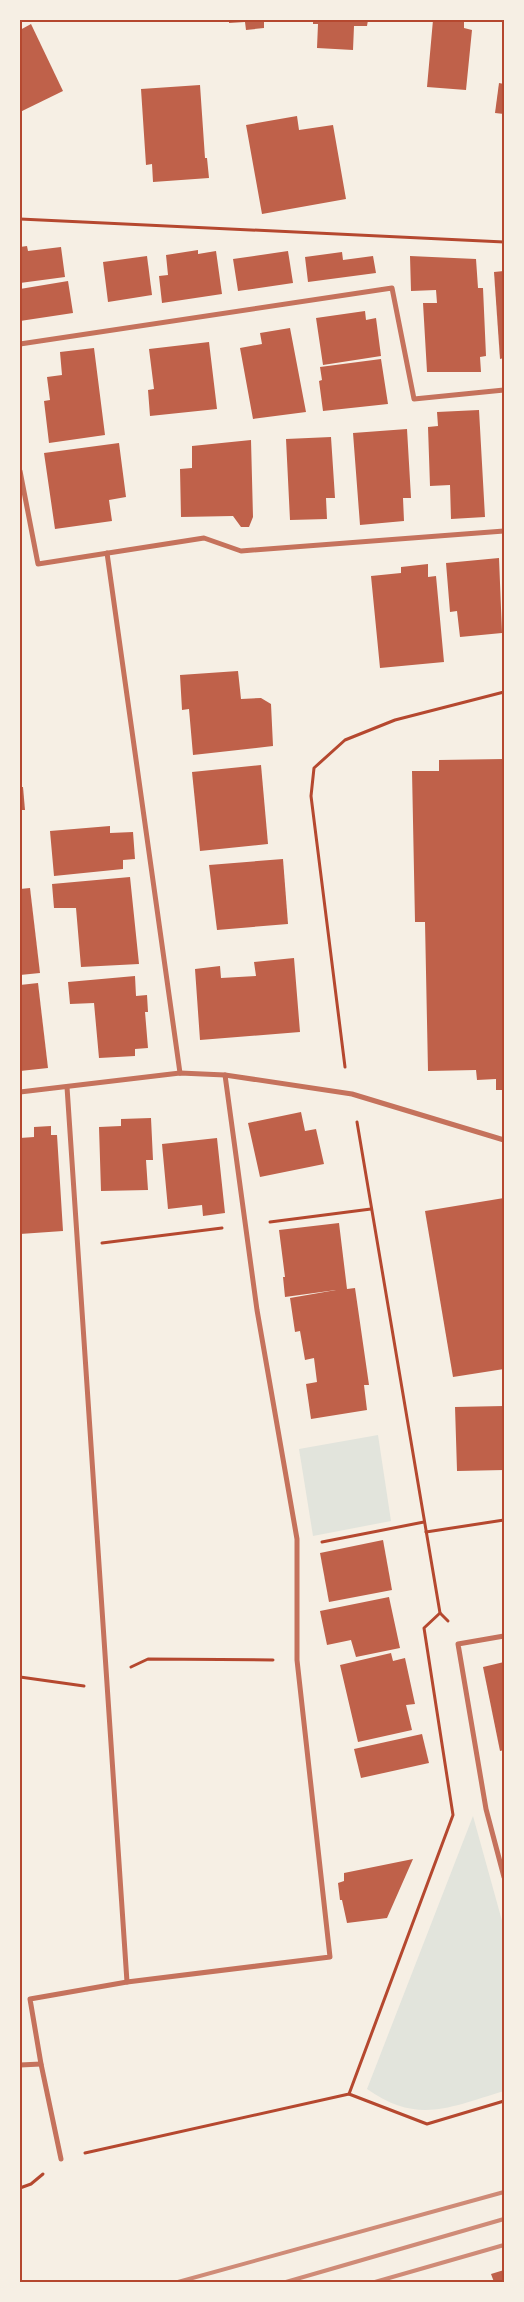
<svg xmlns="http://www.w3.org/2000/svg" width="524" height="2302" viewBox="0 0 524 2302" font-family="Georgia,serif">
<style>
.green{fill:#e2e4dc}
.building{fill:#bf614a}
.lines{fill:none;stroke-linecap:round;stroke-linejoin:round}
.path{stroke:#b5482f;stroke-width:3}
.minor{stroke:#c5725c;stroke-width:5}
.rail{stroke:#cf8b77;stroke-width:4}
.neatline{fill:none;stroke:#b5482f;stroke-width:2}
</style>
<rect width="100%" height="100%" fill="#f6efe4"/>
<g class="green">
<polygon points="378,1435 391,1521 313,1536 299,1449"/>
<path d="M473,1816l31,112v163c-54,16 -86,34 -137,-2z"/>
</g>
<g class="building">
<polygon points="229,20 264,20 264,28 246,30 245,22 229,23"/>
<polygon points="313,20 368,20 367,26 354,26 353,50 317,48 318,24 313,24"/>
<polygon points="433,20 464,22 464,28 472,30 466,90 427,87"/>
<polygon points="31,24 63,91 20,112 20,30"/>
<polygon points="499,83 504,84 504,114 495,113"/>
<polygon points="200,85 205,158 207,158 209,178 153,182 152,164 146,165 141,89"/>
<polygon points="297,116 299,130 333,125 346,199 262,214 246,125"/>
<polygon points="27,246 28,251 61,247 65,277 20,283 20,247"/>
<polygon points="198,250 198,254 216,251 222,294 162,303 159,276 168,275 166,255"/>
<polygon points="288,251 293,283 238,291 233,259"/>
<polygon points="342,252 343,260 373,256 376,273 308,282 305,257"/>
<polygon points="147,256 152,295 108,302 103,262"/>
<polygon points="410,256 476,259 478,288 483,288 486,356 480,357 481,372 427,372 423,303 437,303 436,290 411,291"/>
<polygon points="504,271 504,358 500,359 494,272"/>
<polygon points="68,281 73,313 20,321 20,289"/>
<polygon points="365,311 366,320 376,318 381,356 323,365 316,318"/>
<polygon points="290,328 306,412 253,419 240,348 262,344 260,333"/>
<polygon points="209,342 217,409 150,416 148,390 154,389 149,349"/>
<polygon points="94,348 105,435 49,443 44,401 50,400 47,377 62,375 60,352"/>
<polygon points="381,359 388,404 323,411 319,381 322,380 320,367"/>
<polygon points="479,410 485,517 451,519 450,485 430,486 428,427 438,426 437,412"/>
<polygon points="407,429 411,498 403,498 404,521 360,525 353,433"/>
<rect x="502" y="435" width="2" height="18"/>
<polygon points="331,437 335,498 326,498 327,519 290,520 286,439"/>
<polygon points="251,440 253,517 249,527 241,527 233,516 181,517 180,469 192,468 192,446"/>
<polygon points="119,443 126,497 109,500 112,521 55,529 44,453"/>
<polygon points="499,558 502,633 460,637 457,611 450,612 446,563"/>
<polygon points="428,564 428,577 436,576 444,662 380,668 371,576 401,573 401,567"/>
<polygon points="238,671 241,699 261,698 271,704 273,746 193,755 189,709 182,710 180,675"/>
<polygon points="504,759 504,1090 496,1090 496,1079 477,1080 476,1070 428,1071 425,922 415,922 412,771 439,771 439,760"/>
<polygon points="261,765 268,844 200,851 192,772"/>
<polygon points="20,787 23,787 25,810 20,810"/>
<polygon points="110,826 110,833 133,832 135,859 123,860 123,869 54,876 50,831"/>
<polygon points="283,859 288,924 217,930 209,865"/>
<polygon points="130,877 139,964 81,967 76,908 54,908 52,884"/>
<polygon points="30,888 40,973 20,975 20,889"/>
<polygon points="294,958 300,1032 200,1040 195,969 220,966 221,978 256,976 254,962"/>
<polygon points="135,976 136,996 147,995 148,1012 145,1012 148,1048 135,1049 135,1056 99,1058 94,1003 70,1004 68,982"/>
<polygon points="38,983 48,1068 20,1071 20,985"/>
<polygon points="301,1112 305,1131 316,1129 324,1164 260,1177 248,1123"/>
<polygon points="151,1118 153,1160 146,1160 148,1190 101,1191 99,1127 121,1126 121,1119"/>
<polygon points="51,1126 51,1135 57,1135 63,1231 20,1234 20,1138 34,1137 34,1127"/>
<polygon points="217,1138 225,1213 203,1216 202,1205 168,1209 162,1144"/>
<polygon points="504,1198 504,1369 453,1377 425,1211"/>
<polygon points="339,1223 347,1289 355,1288 369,1385 364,1385 367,1410 311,1419 306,1384 317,1382 314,1358 305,1360 300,1331 295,1332 290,1298 336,1290 285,1297 283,1277 285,1277 279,1230"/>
<polygon points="504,1406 504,1470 457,1471 455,1407"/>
<polygon points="383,1540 392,1590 329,1602 320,1553"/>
<polygon points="389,1597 400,1648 356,1657 351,1640 327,1645 320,1611"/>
<polygon points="391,1653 393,1661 405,1658 415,1704 406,1705 412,1730 358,1742 340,1665"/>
<polygon points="504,1662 504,1750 500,1751 483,1667"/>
<polygon points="422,1734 429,1763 361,1778 354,1749"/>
<polygon points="413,1859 387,1918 347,1923 342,1900 340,1900 338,1883 344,1881 344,1873"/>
<polygon points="504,2270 504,2282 494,2282 491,2274"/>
</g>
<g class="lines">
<g class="path">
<polyline points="20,219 504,242"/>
<polyline points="345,1067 311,796 314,768 345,740 395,720 504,692"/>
<polyline points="270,1222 371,1209"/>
<polyline points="102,1243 222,1228"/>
<polyline points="426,1532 504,1520"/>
<polyline points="322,1542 424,1522"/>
<polyline points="440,1613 448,1621"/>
<polyline points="131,1667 148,1659 273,1660"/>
<polyline points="20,1677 84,1686"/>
<polyline points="349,2094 427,2124 504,2101"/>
<polyline points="85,2153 349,2094 453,1815 424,1628 440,1613 357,1122"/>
<polyline points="20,2188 31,2184 43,2174"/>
</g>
<g class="minor">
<polyline points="20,344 392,288 414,399 504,390"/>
<polyline points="20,471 38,564 204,538 241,551 504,531"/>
<polyline points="107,553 180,1073"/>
<polyline points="67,1087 127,1982"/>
<polyline points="20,1092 180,1073 225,1075 352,1094 504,1140"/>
<polyline points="504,1636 458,1644 486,1809 504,1877"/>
<polyline points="20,2065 41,2064"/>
<polyline points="61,2159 41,2064 30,1999 127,1982 330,1957 297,1660 297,1539 257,1310 225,1075"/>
</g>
<g class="rail">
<polyline points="178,2282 504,2192"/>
<polyline points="286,2282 504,2219"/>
<polyline points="375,2282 504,2245"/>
</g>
</g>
<rect width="524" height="2302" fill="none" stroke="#f6efe4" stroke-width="42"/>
<rect x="21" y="21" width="482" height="2260" class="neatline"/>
</svg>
